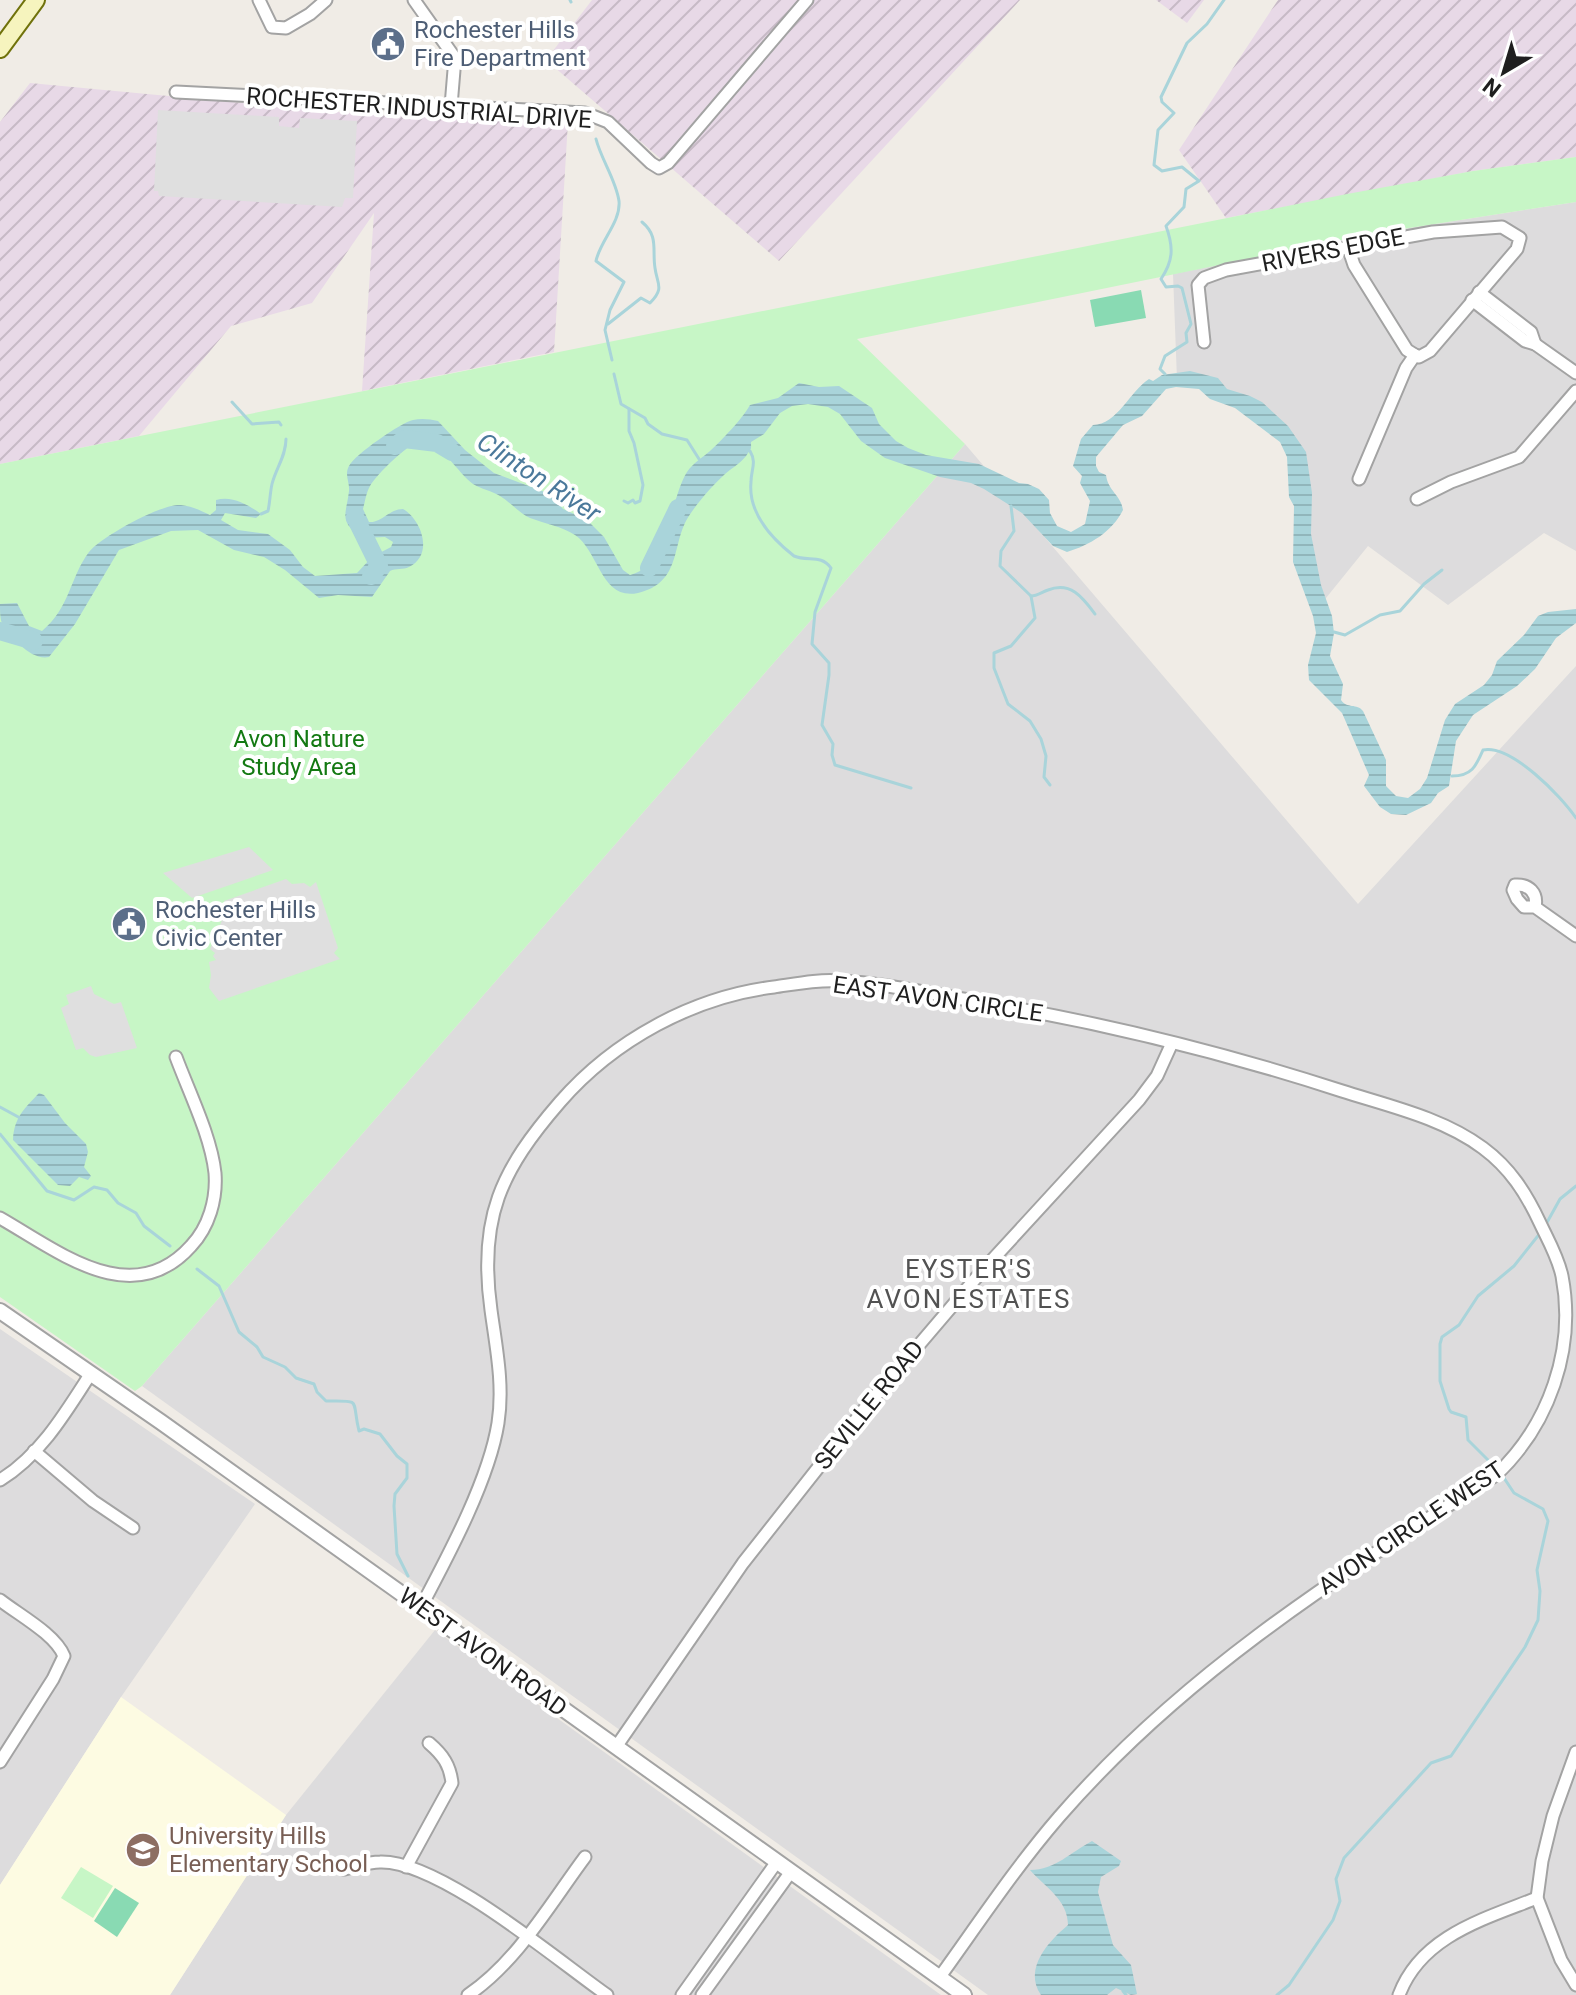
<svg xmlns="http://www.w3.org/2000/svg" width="1576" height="1995" viewBox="0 0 1576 1995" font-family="Roboto,sans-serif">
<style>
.residential{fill:#dddcdd}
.industrial{fill:url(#industrial-furrows)}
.education{fill:#fdfbe2}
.park{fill:#c7f6c6}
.pitch{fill:#89dab3}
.parking{fill:#dfdfdf}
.water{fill:url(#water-rules)}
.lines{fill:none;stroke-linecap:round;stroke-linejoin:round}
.stream{stroke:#a9d4da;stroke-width:3}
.river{stroke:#a9d4da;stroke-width:18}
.minor-casing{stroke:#a3a3a3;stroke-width:15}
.tertiary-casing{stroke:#a3a3a3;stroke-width:18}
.secondary-casing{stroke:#70720b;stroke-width:20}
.minor{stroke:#fff;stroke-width:11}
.tertiary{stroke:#fff;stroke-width:14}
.secondary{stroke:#f6f4be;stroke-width:16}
.labels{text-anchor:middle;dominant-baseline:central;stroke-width:8;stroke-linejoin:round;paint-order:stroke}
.service-label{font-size:24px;fill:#4e5e75;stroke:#fff;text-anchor:start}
.street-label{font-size:24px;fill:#1f1f1f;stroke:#fff}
.park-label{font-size:24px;fill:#137912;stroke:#fff}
.education-label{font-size:24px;fill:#785e54;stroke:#fff;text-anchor:start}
.water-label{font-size:26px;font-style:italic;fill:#4b799b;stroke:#fff}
.neighbourhood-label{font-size:26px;letter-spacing:2px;fill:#525252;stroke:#fff}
</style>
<defs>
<pattern id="industrial-furrows" width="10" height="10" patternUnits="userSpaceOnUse" patternTransform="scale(2)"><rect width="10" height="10" fill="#e8d9e7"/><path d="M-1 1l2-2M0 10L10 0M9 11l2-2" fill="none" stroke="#c7bac6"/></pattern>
<pattern id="water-rules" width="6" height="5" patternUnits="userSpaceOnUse" patternTransform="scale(2)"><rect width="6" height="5" fill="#a9d4da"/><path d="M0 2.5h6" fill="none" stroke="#91b6bb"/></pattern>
</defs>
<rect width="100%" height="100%" fill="#f0ece6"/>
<g class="residential">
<polygon points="1576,202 1576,551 1544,533 1448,605 1368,546 1322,603 1302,551 1301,458 1268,416 1177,380 1173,274 1371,234"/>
<polygon points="965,444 1358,904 1576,666 1576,1995 988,1995 142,1386"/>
<polygon points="0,1329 255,1504 121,1697 0,1885"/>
<polygon points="435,1630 941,1995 170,1995 286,1815"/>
</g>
<g class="industrial">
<polygon points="592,0 1020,0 779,261 546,60"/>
<polygon points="1156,0 1204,0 1187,23"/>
<polygon points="1278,0 1576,0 1576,157 1473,171 1226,218 1179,150"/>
<polygon points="30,83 372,115 568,122 554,352 362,391 374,213 312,303 231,326 139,436 0,464 0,122"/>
</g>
<polygon class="education" points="121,1697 286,1815 170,1995 0,1995 0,1885"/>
<g class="park">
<polygon points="1576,157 1576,202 1371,234 857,339 965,444 142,1386 135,1391 0,1297 0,464 1347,194 1473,171"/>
<polygon points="81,1867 113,1886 93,1918 61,1898"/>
</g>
<g class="pitch">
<polygon points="1141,290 1146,318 1095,327 1090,300"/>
<polygon points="115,1888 139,1903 117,1937 94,1921"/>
</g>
<g class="parking">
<polygon points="158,110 279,117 279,126 299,128 300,118 357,121 353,198 345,198 342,207 159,196 158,191 154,191"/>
<polygon points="249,847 273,870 192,898 163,873"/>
<polygon points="286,879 292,884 304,883 310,887 316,882 338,948 334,953 340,959 219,1001 209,988 211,975 209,962 216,960 213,956 215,953 210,949 227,908 224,901"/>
<polygon points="91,986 94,994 114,1004 121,1002 137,1048 96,1057 90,1055 83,1048 76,1050 61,1008 69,1004 66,995"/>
</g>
<g class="water">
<path d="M1190,371l28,7 9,11 23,7 12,6 26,24 18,26 6,41 -1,41 10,51 11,31 2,17 -4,23 13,28 -2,16c6,9 16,3 22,11l23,49v26l10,10 12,2 12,-9 7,-11 18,-58 10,-16 29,-19 8,-10 5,-14 27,-26 14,-19 10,-4 28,-3v14l-20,15 -21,31 -18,17 -44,29 -17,26 -7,45 -11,7 -7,10 -25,12 -15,-1 -11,-7 -16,-21 5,-11 -27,-62 -33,-33 -1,-15 8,-32 -3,-17 -20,-54 1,-56 -5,-9 -2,-40 -7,-15 -45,-34 -25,-9 -11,-10 -23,-2 -10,2 -24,27 -19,9 -27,32v9l3,6 7,3c2,16 15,20 17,35 -11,22 -33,35 -56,42l-14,-6 -31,-33 -38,-24 -13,-6 -31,-6 -55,-19 -24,-17 -21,-27 -12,-7 -20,-3 -16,2 -12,7 -16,21 -13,8c0,6 1,6 -3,11 -5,9 -15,14 -23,21 -13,12 -30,31 -39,47 -14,27 -6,62 -48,72 -37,8 -39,-42 -63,-58 -14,-9 -29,-11 -45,-17 -11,-5 -19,-15 -30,-22 -8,-5 -19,-7 -27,-12 -14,-10 -35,-44 -49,-44 -12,-1 -48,35 -54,46 -4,7 -5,16 -7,23l6,13c13,1 20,-13 34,-13 19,11 31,46 6,58 -6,3 -13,1 -19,4l-18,26 -34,-2 -19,3 -34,-28 -21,-13 -30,-7 -36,-20 -27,1 -52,19 -44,74 -26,33c-18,4 -38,-20 -47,-34 -2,-4 -2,-13 -2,-19l17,-1 12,23 13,5c28,-23 28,-54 47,-79 12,-15 73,-49 92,-47 10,1 21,6 29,10l6,-5v-10c16,-5 33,5 45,14l-5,4 -31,-5 -4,7 17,10 30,4 22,16 13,17 12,9 42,-3 15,-16 19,-10 2,-5 -8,-5 -22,1c-25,-17 -17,-22 -14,-47 1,-9 -5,-16 0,-25 5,-11 53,-44 64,-46 8,-2 17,-1 25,1l27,29 29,23 56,21 13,15 24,11 17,17 19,33 7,5c39,-9 39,-74 57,-103 6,-9 15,-14 23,-21 11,-10 33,-33 40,-46l28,-7 21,-15 20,4 20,-1 33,22 7,16 17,17 12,7 18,7 53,9 40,19 9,1 11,5 10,11 1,13 7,13 14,6 14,-8 5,-23 -10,-18 2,-7 -9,-10 8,-27 12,-14c24,0 37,-34 56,-46l4,2 9,-6z"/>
<path d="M39,1093l5,2 21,28 21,21 2,8 -4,15 7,9 -3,4 -9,-3 -9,9 -12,-1 -45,-45c1,-23 12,-32 26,-47z"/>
<path d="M1092,1841l29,20 -2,5 -18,11 -3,15 15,53 18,20 6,29 -6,1 -15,-7 -9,7h-66c-18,-27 8,-54 27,-70 0,-25 -23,-38 -38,-55 25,0 41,-18 62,-29z"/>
</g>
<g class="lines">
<g class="stream">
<polyline points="570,0 571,2"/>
<path d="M596,139c5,20 20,41 23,62 2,21 -19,40 -23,60l28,21 -14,28 -5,20 7,30"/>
<path d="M608,324l33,-26 9,5c15,-15 7,-19 5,-35 -3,-18 4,-32 -13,-46"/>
<polyline points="614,374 621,404 645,418 648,424 662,434 687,440 699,459"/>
<path d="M1165,374l-5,-5 5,-13 22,-14 -1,-9 5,-9 -9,-36 -4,-2 -12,1 -5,-8c12,-18 13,-31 5,-53l18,-19 2,-18 13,-8 -17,-14 -20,4 -8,-6 4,-35 16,-17 -12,-11 -1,-5 26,-54 20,-19 17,-24"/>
<polyline points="232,402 252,424 279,422 281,425"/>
<path d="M750,451c7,12 1,18 1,31 -3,30 20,56 43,74 14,6 27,-2 37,12l-16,44 -3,32 17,19v12l-7,50 11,19 -1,11 3,10 76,23"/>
<polyline points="624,501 628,503 633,500 635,503 640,501 643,485 634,443 629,431 629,409"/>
<polyline points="1011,506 1014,531 1001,551 1000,566 1031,596 1035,618 1011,646 994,653 994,668 1008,704 1030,721 1041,739 1046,756 1044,777 1050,785"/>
<path d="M261,514l7,-3c2,-9 2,-18 4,-27 4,-16 14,-28 14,-45"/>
<path d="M1031,596c6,0 11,-4 17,-6 23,-9 35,8 47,24"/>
<polyline points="1334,632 1345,635 1380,615 1400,611 1424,584 1442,570"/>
<path d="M1452,776c20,0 24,-10 31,-26 28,-6 78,46 93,68"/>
<polyline points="0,1107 22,1119"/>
<polyline points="0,1134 47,1191 74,1200 94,1187 107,1190 118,1203 136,1213 144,1226 170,1246"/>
<polyline points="1545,1226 1560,1199 1576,1186"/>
<path d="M197,1269l22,17 20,46 18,15 6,10 22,10 11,11 18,6 3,8 9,9c37,0 25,-3 33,30l5,-2 16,5 17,22 10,8v14l-12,16 -1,12 3,48 11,22"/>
<polyline points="1497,1469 1468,1440 1466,1417 1451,1412 1449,1409 1440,1381 1440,1344 1442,1337 1459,1325 1478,1296 1514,1266 1541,1232"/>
<polyline points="1123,1991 1126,1995"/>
<polyline points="1277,1995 1289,1985 1333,1920 1340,1901 1336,1879 1344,1858 1431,1763 1451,1756 1525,1647 1538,1620 1540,1591 1537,1570 1548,1521 1543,1509 1514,1493 1502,1475"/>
</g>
<g class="river">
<polyline points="395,446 404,439 437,443 452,452"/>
<polyline points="355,517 379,566 371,576"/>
<polyline points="649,568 678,508"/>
<polyline points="0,631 34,641"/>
</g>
<g class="minor-casing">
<g id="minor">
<polyline points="259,0 272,27 286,28 310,14 326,0"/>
<polyline points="414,0 455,58 451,106"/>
<polyline points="176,92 585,113 608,122 651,163 659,168 668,163 807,0"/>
<polyline points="1348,247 1354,265 1407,350 1415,355"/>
<polyline points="1479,292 1531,332 1535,344"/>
<polyline points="1472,300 1525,341 1535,344 1576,373"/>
<polyline points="1204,342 1198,285 1204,278 1226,270 1433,232 1502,227 1520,238 1517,249 1430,351 1419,357 1415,355 1406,368 1359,479"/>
<polyline points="1417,499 1451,482 1519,457 1576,391"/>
<path d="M1535,907c3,-14 -6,-23 -20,-22l-2,5 4,9 7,8h11l41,29"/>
<path d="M0,1218c58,33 132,94 191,28 18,-19 26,-47 24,-73 -4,-37 -26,-81 -39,-116"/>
<polyline points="34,1451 93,1501 133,1528"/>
<path d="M0,1480c40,-24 66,-68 91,-107"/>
<path d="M0,1600c19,15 55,34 64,56l-11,23 -53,83"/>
<path d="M421,1607c27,-51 68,-127 77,-184 6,-38 -2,-76 -7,-113 -13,-92 10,-140 69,-208 54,-62 133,-105 214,-115 21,-3 45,-8 66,-6 41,2 82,11 123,18 128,21 256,52 379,92 47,15 101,27 141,57 27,20 43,45 57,75 8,17 18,34 22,53 14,73 -13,149 -66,199 -159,102 -312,198 -437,342 -44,51 -81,107 -120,161"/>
<polyline points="616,1747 743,1563 866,1407 982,1271 1139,1100 1157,1076 1172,1043"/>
<polyline points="1576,1752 1553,1816 1542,1861 1537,1898 1561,1960 1576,1985"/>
<path d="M406,1867l46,-84c-2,-18 -9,-28 -23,-40"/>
<path d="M344,1869c11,-2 24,-7 36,-7 59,-2 177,98 227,133"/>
<path d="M468,1995c49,-33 82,-91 117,-138"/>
<polyline points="682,1995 776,1863"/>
<polyline points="702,1995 790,1873"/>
<path d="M1399,1995c22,-59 85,-76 138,-97"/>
</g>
</g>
<g class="tertiary-casing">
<polyline id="tertiary" points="0,1311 161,1422 964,1995"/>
</g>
<g class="secondary-casing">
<polyline id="secondary" points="0,49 36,0"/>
</g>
<use href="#minor" class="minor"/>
<use href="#tertiary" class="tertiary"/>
<use href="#secondary" class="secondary"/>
</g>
<defs>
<g id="civic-disc" transform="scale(1.8)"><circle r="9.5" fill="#5c6f8a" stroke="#fff"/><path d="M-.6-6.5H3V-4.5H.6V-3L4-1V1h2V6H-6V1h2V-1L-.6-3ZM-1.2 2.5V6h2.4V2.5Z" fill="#fff"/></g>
<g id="school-disc" transform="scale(1.8)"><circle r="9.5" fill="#8d6e63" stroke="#fff"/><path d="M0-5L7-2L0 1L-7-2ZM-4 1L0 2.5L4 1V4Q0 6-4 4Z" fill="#fff"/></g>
</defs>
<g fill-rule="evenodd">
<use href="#civic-disc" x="388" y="44"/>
<use href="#civic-disc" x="129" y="924"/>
<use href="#school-disc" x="143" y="1850"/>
</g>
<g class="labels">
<g class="service-label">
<text x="414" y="30">Rochester Hills<tspan x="414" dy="28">Fire Department</tspan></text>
<text x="155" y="910">Rochester Hills<tspan x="155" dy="28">Civic Center</tspan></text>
</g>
<g class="street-label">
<text transform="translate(419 108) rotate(4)">ROCHESTER INDUSTRIAL DRIVE</text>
<text transform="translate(1333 250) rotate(-11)">RIVERS EDGE</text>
<text transform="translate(938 999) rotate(8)">EAST AVON CIRCLE</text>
<text transform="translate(869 1405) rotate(-51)">SEVILLE ROAD</text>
<text transform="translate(1411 1528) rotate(-34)">AVON CIRCLE WEST</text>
<text transform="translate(483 1652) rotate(36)">WEST AVON ROAD</text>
</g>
<g class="park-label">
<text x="299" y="739">Avon Nature<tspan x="299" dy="28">Study Area</tspan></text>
</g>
<g class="education-label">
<text x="169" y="1836">University Hills<tspan x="169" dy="28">Elementary School</tspan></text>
</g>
<g class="water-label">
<text transform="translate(539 477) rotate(33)">Clinton River</text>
</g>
<g class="neighbourhood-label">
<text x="969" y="1269">EYSTER'S<tspan x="969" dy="30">AVON ESTATES</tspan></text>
</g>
</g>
<g transform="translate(1504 72) rotate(218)" stroke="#ffffff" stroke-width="6" paint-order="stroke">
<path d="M0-6L14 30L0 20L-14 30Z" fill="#1f1f1f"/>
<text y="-12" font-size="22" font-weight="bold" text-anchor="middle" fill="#1f1f1f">N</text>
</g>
</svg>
